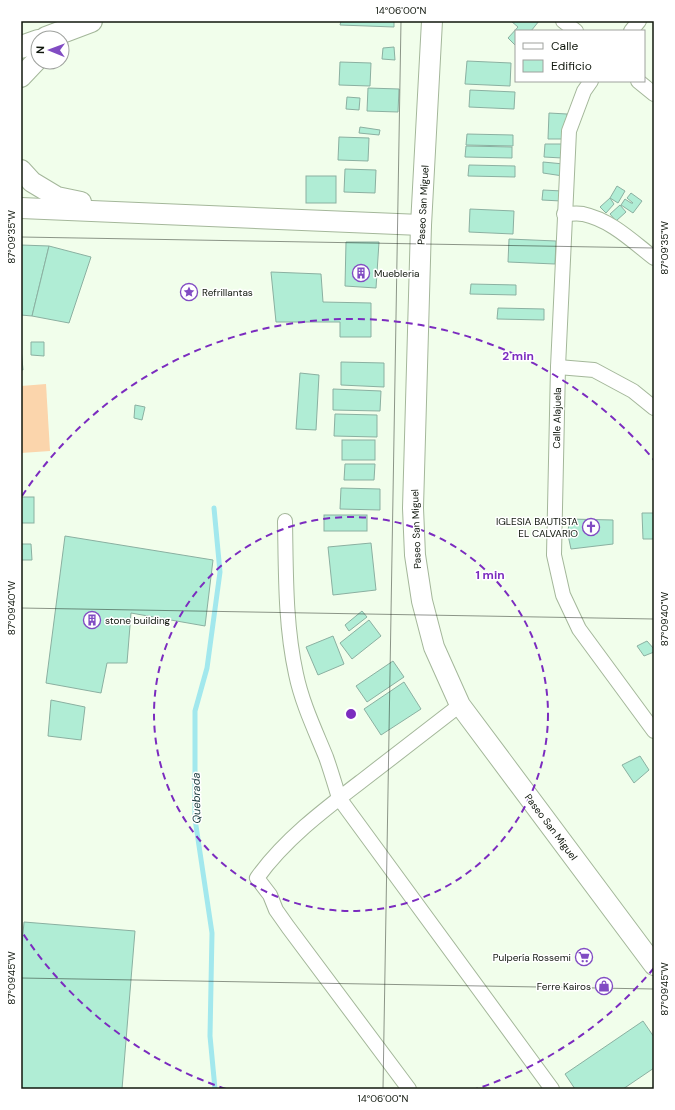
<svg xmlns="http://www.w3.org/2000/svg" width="675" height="1110" viewBox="0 0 675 1110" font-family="'DM Sans',sans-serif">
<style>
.green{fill:#fbd5ac}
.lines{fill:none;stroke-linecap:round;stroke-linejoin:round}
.stream{stroke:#a2e8ed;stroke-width:5}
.building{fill:#b0edd5;stroke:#8bb0a1}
.street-casing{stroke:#a4b79a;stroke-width:16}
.secondary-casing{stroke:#a4b79a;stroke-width:22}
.highway-casing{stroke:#a4b79a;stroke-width:24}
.street{stroke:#fff;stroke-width:14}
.secondary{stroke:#fff;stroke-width:20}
.highway{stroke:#fff;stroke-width:22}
.ticks{fill:none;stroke:#10170d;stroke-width:1;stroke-opacity:0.45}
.ring{fill:none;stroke:#7b2cbf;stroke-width:2;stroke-dasharray:7 5}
.labels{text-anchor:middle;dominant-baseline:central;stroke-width:3;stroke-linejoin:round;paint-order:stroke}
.street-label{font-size:10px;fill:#10170d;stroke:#fff}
.poi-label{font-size:10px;fill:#10170d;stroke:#fff;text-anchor:start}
.water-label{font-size:11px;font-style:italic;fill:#0f3234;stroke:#fff}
.centre{fill:#7b2cbf;stroke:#fff;stroke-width:2}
.ring-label{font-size:12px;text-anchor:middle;font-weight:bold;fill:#7b2cbf;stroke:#fff;stroke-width:3;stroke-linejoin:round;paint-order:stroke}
.neatline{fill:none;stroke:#10170d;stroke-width:1.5}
.ticks-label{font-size:10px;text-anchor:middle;fill:#10170d}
</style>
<rect width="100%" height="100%" fill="#f1feeb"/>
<polygon class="green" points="46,384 50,451 21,453 21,386"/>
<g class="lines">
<polyline class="stream" points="214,508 220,572 207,668 195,711 195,819 212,933 210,1036 215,1089"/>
</g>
<g class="building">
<polygon points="341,21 394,21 394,27 340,25"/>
<polygon points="511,21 539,21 531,31 516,31 516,46 508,38 518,27"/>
<polygon points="394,47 395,60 382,59 383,48"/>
<polygon points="467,61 511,63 510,86 465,84"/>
<polygon points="340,62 371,63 370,86 339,85"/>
<polygon points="368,88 399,89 398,112 367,111"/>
<polygon points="470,90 515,92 514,109 469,107"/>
<polygon points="347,97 360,98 359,110 346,109"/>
<polygon points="549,113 567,114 566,139 548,139"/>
<polygon points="360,127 380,130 379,135 359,133"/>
<polygon points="467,134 513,135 513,146 466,145"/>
<polygon points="339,137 369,138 368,161 338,160"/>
<polygon points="545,144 563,144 562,158 544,157"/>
<polygon points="466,146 512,147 512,158 465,157"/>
<polygon points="543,162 564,164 563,176 543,173"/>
<polygon points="469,165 515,166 515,177 468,176"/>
<polygon points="345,169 376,170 375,193 344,192"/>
<rect x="306" y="176" width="30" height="27"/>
<polygon points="617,186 625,191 618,203 610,198"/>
<polygon points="543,190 562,191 561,201 542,200"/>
<polygon points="631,193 642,201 633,213 621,205 625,199 631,203 633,203 627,198"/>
<polygon points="610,198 614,204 606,213 600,207"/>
<polygon points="620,205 626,212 616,221 610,214"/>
<polygon points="470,209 514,211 513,234 469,232"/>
<polygon points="509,239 556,241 555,264 508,262"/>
<polygon points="346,242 379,242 376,288 345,286"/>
<polygon points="21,245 49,246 32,316 21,315"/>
<polygon points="49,246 91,257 69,323 32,316"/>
<polygon points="271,272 321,274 323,302 371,303 371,337 340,337 340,322 276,322"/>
<polygon points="471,284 516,285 516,295 470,294"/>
<polygon points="498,308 544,309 544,320 497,319"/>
<polygon points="31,342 44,342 44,356 31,355"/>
<polygon points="21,348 23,370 21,370"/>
<polygon points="341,362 384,363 384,387 341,385"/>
<polygon points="300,373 319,375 316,430 296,429"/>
<polygon points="333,389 381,391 380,411 333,410"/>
<polygon points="135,405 145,407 142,420 134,418"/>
<polygon points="335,414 377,415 377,437 334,436"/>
<rect x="342" y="440" width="33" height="20"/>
<polygon points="345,464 375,464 374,480 344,480"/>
<polygon points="341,488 380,489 380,510 340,509"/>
<rect x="21" y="497" width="13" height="26"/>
<polygon points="642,513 654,513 654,539 643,539"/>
<rect x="324" y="515" width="43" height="16"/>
<polygon points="569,519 613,520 613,544 571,549 568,535"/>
<polygon points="65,536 213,560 205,626 131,613 127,663 107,663 101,693 46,683"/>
<polygon points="371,543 376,590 333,595 328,547"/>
<polygon points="21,544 31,544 32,560 21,560"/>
<polygon points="362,611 367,617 349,631 345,625"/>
<polygon points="369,620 381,636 352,659 340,643"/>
<polygon points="333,636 344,664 318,675 306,647"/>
<polygon points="647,641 654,649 654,652 644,656 637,646"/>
<polygon points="393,661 404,677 367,702 356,686"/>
<polygon points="404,682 421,709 381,735 364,709"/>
<polygon points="51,700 85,707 81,740 48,736"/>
<polygon points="640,756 649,770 634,783 622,765"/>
<polygon points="24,922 135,931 122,1089 21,1089 21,956"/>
<polygon points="643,1021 654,1037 654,1068 623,1089 575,1089 565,1074"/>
</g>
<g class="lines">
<g class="street-casing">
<g id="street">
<polyline points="563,21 576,31"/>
<polyline points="631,31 639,21"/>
<polyline points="591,81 584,91 569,131 558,367 554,555 563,595 579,629 654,731"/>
<polyline points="638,81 654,94"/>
<path d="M564,214c6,0 13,-1 19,0 28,6 49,27 71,44"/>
<polyline points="558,367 594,370 633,391 654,408"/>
<path d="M285,521c1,51 0,103 11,153 6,29 19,56 30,83 5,14 9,28 13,41l213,291"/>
<path d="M409,1089l-121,-162 -12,-17 -6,-15 -13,-17c28,-39 68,-69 106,-98 32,-25 65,-50 97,-75"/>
</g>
</g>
<g class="secondary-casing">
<g id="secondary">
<polyline points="432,21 421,225 413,508 415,555 422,601 434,647 460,705 654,965"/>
<polyline points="21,77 38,59"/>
<polyline points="21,170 32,182 57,197 81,202"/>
<polyline points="21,208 421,225"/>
</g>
</g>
<g class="highway-casing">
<g id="highway">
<polyline points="46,38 91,21"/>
<polyline points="21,47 38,41"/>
</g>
</g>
<use href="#street" class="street"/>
<use href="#secondary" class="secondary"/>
<use href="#highway" class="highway"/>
</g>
<path class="ticks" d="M21,73l1,-52M21,237l633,11M21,608l633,11M21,978l633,11M383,1089l18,-1068"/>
<g class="ring">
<circle cx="351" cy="714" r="197"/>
<path d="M654 968A395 395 0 0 1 476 1089M226 1089A395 395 0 0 1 22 932M22 496A395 395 0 0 1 654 460"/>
</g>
<defs>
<g id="building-ring" transform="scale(0.9)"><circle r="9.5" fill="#fff" stroke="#814cc3" stroke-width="1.5"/><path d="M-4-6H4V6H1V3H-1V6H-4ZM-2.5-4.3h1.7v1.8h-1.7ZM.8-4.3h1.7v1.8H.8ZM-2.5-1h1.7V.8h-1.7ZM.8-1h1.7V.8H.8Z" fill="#814cc3"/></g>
<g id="sight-ring" transform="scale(0.9)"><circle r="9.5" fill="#fff" stroke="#814cc3" stroke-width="1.5"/><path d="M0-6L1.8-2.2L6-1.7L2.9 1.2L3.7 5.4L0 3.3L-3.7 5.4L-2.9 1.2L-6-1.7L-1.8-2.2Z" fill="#814cc3"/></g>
<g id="church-ring" transform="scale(0.9)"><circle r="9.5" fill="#fff" stroke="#814cc3" stroke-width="1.5"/><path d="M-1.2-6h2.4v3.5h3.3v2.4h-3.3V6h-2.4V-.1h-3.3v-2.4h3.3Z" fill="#814cc3"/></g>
<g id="supermarket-ring" transform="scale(0.9)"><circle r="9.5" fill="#fff" stroke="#814cc3" stroke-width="1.5"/><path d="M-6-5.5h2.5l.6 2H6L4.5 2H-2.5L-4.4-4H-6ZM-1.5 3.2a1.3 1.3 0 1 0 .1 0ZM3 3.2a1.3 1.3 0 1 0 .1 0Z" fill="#814cc3"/></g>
<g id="shop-ring" transform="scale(0.9)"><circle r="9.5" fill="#fff" stroke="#814cc3" stroke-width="1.5"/><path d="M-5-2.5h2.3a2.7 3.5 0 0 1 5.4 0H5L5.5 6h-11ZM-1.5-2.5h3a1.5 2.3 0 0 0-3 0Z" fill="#814cc3"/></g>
</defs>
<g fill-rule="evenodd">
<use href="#building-ring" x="361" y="273"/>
<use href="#sight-ring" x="189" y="292"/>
<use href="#church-ring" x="591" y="527"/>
<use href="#building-ring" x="92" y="620"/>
<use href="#supermarket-ring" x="584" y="957"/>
<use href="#shop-ring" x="604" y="986"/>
</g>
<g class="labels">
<g class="street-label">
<text transform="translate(423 205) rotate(-87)">Paseo San Miguel</text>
<text transform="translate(557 418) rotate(-89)">Calle Alajuela</text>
<text transform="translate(416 529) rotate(-92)">Paseo San Miguel</text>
<text transform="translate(551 827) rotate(53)">Paseo San Miguel</text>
</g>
<g class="poi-label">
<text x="374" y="273">Muebleria</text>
<text x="202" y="292">Refrillantas</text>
<text x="578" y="521" text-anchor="end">IGLESIA BAUTISTA<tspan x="578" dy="12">EL CALVARIO</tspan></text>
<text x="105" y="620">stone building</text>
<text x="571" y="957" text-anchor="end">Pulpería Rossemi</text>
<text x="591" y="986" text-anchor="end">Ferre Kairos</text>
</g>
<g class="water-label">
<text transform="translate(196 798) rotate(-91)">Quebrada</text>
</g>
</g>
<circle cx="351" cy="714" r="6" class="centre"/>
<g class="ring-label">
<text x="518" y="360">2 min</text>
<text x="490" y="579">1 min</text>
</g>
<rect width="675" height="1110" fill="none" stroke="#ffffff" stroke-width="44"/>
<rect x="515" y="30" width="130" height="52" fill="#ffffff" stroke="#9fa29e"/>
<rect x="523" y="43" width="20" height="6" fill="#ffffff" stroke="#9fa29e"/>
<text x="551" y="50" font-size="12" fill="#10170d">Calle</text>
<rect x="523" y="60" width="20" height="12" fill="#b0edd5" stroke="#9fa29e"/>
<text x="551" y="70" font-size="12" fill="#10170d">Edificio</text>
<g transform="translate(50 50) rotate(271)"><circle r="19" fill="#ffffff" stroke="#9fa29e"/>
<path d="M0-3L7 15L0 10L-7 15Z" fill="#814cc3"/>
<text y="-6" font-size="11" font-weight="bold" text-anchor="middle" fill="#10170d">N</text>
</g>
<rect x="22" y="22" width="631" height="1066" class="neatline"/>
<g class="ticks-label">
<text x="401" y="14">14°06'00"N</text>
<text transform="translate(11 237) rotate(-90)" y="4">87°09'35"W</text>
<text transform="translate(664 248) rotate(-90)" y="4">87°09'35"W</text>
<text transform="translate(11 608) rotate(-90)" y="4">87°09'40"W</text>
<text transform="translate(664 619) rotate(-90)" y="4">87°09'40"W</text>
<text transform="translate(11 978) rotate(-90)" y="4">87°09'45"W</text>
<text transform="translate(664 989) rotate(-90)" y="4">87°09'45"W</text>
<text x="383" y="1102">14°06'00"N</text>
</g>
</svg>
